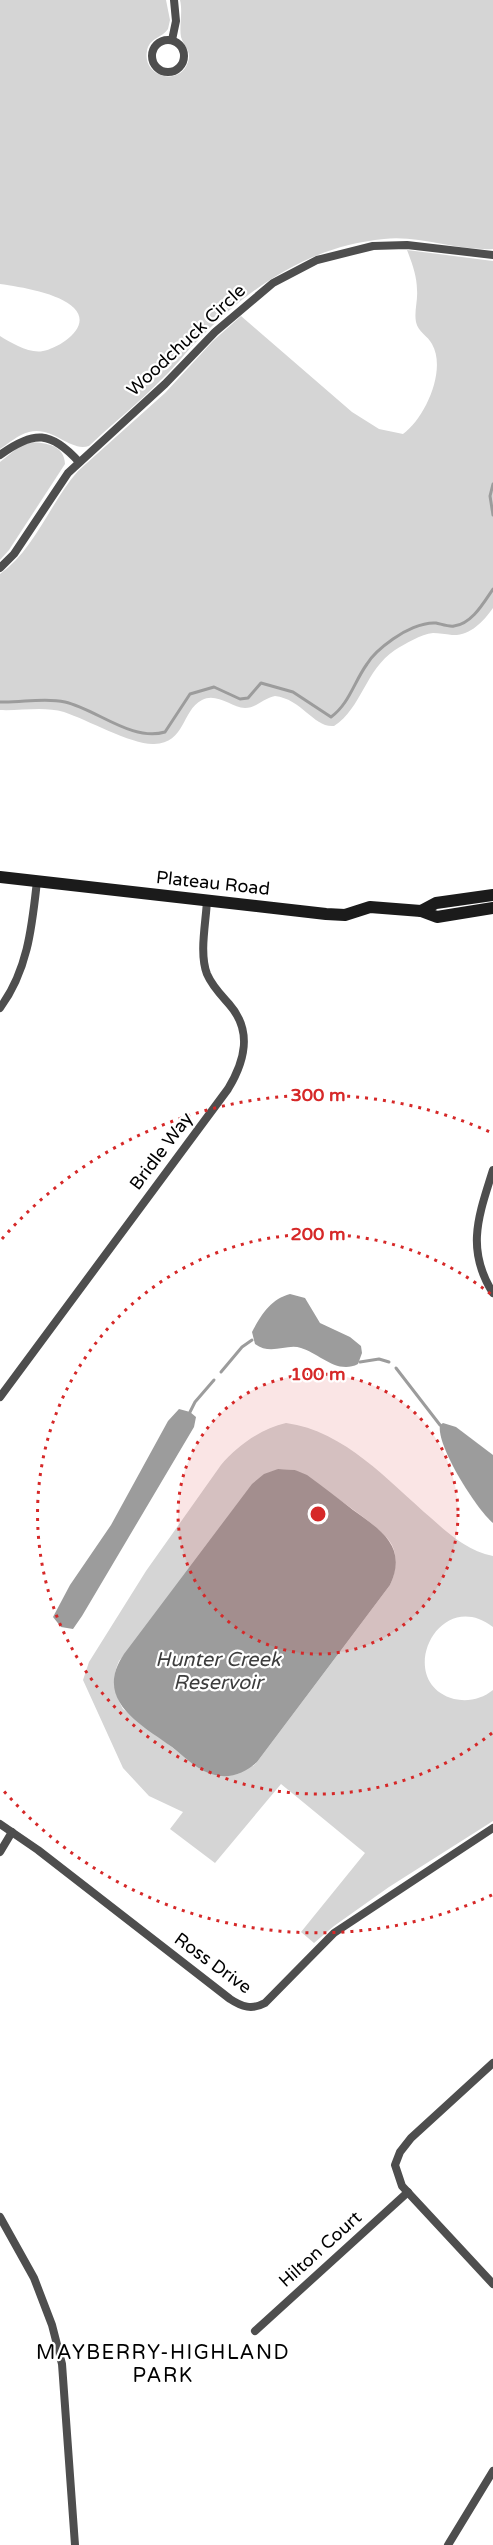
<svg xmlns="http://www.w3.org/2000/svg" width="493" height="2545" viewBox="0 0 493 2545" font-family="'Varela Round',sans-serif">
<style>
.green{fill:#d5d5d5;fill-rule:evenodd}
.water{fill:#9c9c9c}
.lines{fill:none;stroke-linecap:round;stroke-linejoin:round}
.stream{stroke:#9c9c9c;stroke-width:3}
.street{stroke:#4e4e4e;stroke-width:8}
.secondary{stroke:#1b1b1b;stroke-width:12}
.ring{fill:none;stroke:#d62828;stroke-width:3;stroke-dasharray:3 6}
.labels{text-anchor:middle;dominant-baseline:central;stroke-width:4.5;stroke-linejoin:round;paint-order:stroke}
.street-label{font-size:18px;fill:#000;stroke:#fff}
.water-label{font-size:20px;font-style:italic;fill:#3d3d3d;stroke:#fff}
.neighbourhood-label{font-size:20px;letter-spacing:1.5px;fill:#000;stroke:#fff}
.centre{fill:#d62828;stroke:#fff;stroke-width:3}
.ring-label{font-size:18px;text-anchor:middle;font-weight:bold;fill:#d62828;stroke:#fff;stroke-width:4.5;stroke-linejoin:round;paint-order:stroke}
</style>
<rect width="100%" height="100%" fill="#fff"/>
<g class="green">
<path d="M0,0h166l4,20 -2,9c-6,9 -19,9 -21,22 -5,26 33,36 41,11 4,-11 -4,-15 -7,-25 -2,-11 2,-25 -1,-37h313v249c-36,2 -73,-14 -109,-10 -75,7 -136,49 -187,102 -12,12 -22,26 -34,37 -23,24 -50,45 -74,68 -20,6 -35,-20 -60,-14 -11,3 -20,11 -29,17v-113c11,7 30,18 43,15 16,-3 50,-24 31,-43 -15,-15 -53,-21 -74,-24z"/>
<path d="M407,250l86,11v347c-10,14 -23,28 -41,27 -7,-1 -13,-2 -19,-2 -12,1 -28,11 -38,17 -30,20 -33,58 -61,76 -20,2 -32,-27 -59,-30 -11,2 -19,12 -30,12 -14,-1 -29,-16 -43,-8 -21,11 -16,43 -48,44 -22,1 -66,-24 -90,-32 -20,-6 -44,-1 -64,-2v-136c35,-25 50,-71 78,-103l87,-78 48,-52 28,-25 111,96 27,17 24,5c22,-16 44,-64 29,-90 -4,-8 -14,-12 -16,-22 -2,-10 2,-22 1,-32 0,-14 -5,-27 -10,-40z"/>
<path d="M31,442c16,1 33,3 34,22l-56,86 -9,10v-98l20,-16z"/>
<path d="M286,1423c59,8 102,58 145,95 19,17 37,33 62,38v71c-55,-42 -100,55 -39,72 14,3 28,0 39,-9v131l-104,66 -55,39 -20,17 -13,-11 64,-79 -84,-69 -66,79 -45,-34 13,-17 -34,-16 -26,-28 -40,-88 6,-18 57,-91 75,-106c16,-19 41,-37 65,-42zM278,1469l17,1c21,15 86,54 97,75 6,13 4,27 -2,40l-133,177 -4,4 -53,3 -77,-60c-9,-16 -12,-30 -4,-48z"/>
</g>
<g class="water">
<path d="M290,1294l15,4 15,25 30,14 11,9 1,7 -4,11c-21,11 -39,-11 -57,-16 -14,-5 -30,8 -46,-4l-3,-12c9,-17 19,-33 38,-38z"/>
<polygon points="179,1409 190,1412 196,1417 194,1427 82,1616 73,1629 61,1627 53,1617 70,1585 111,1525 168,1421"/>
<path d="M443,1423l13,4 37,28v68c-16,-13 -57,-77 -53,-98z"/>
<path d="M278,1469l17,1 12,5c16,12 31,23 46,35 28,20 55,37 37,75l-133,177c-11,10 -26,17 -42,13 -16,-3 -30,-18 -43,-28 -32,-23 -79,-47 -48,-93l128,-170 12,-10z"/>
</g>
<g class="lines">
<g class="stream">
<polyline points="493,484 490,496 493,515"/>
<path d="M0,702c21,1 44,-5 65,0 31,7 67,40 100,30l25,-38 24,-7 26,12 8,-1 13,-15 32,9 38,25c18,-13 23,-35 36,-53 6,-10 16,-18 26,-25 11,-8 29,-17 43,-16 5,1 13,4 18,3 18,-2 30,-24 39,-37"/>
<polyline points="360,1362 379,1359 389,1362"/>
<polyline points="396,1368 440,1425"/>
<polyline points="221,1372 242,1347 252,1340"/>
<polyline points="190,1412 195,1402 214,1380"/>
</g>
<g class="street">
<polyline points="172,40 176,21 174,0"/>
<circle cx="168" cy="56" r="16"/>
<path d="M0,455c34,-25 51,-24 79,7"/>
<polyline points="0,568 14,554 68,473 165,384 215,332 273,283 317,260 373,246 407,245 493,255"/>
<path d="M0,1008c28,-38 32,-82 37,-127"/>
<path d="M493,1170c-14,45 -28,79 0,123"/>
<path d="M0,1397l228,-308c17,-28 25,-58 1,-85 -8,-9 -17,-18 -22,-30 -8,-21 -1,-51 0,-74"/>
<path d="M0,1824l38,26 192,149c12,8 22,11 35,4l69,-70 159,-105"/>
<polyline points="0,1852 12,1832"/>
<polyline points="493,2063 411,2138 400,2152 395,2165 402,2186 493,2284"/>
<polyline points="0,2217 34,2278 52,2325 62,2364 75,2545"/>
<polyline points="255,2331 408,2192"/>
<polyline points="448,2545 493,2471"/>
</g>
<g class="secondary">
<polyline points="0,877 326,914 345,915 370,907 421,911 437,917 493,908"/>
<polyline points="421,911 436,903 493,895"/>
</g>
</g>
<circle cx="318" cy="1514" r="140" fill="#d62828" fill-opacity=".12"/>
<g class="ring">
<circle cx="318" cy="1514" r="140"/>
<path d="M492 1733A280 280 0 1 1 492 1295"/>
<path d="M492 1895A419 419 0 0 1 2 1789M2 1239A419 419 0 0 1 492 1133"/>
</g>
<g class="labels">
<g class="street-label">
<text transform="translate(186 340) rotate(-43)">Woodchuck Circle</text>
<text transform="translate(213 883) rotate(6)">Plateau Road</text>
<text transform="translate(161 1151) rotate(-53)">Bridle Way</text>
<text transform="translate(213 1963) rotate(36)">Ross Drive</text>
<text transform="translate(320 2249) rotate(-42)">Hilton Court</text>
</g>
<g class="water-label">
<text x="218" y="1660">Hunter Creek<tspan x="218" dy="23">Reservoir</tspan></text>
</g>
<g class="neighbourhood-label">
<text x="163" y="2353">MAYBERRY-HIGHLAND<tspan x="163" dy="23">PARK</tspan></text>
</g>
</g>
<circle cx="318" cy="1514" r="9" class="centre"/>
<g class="ring-label">
<text x="318" y="1101">300 m</text>
<text x="318" y="1240">200 m</text>
<text x="318" y="1380">100 m</text>
</g>
</svg>
